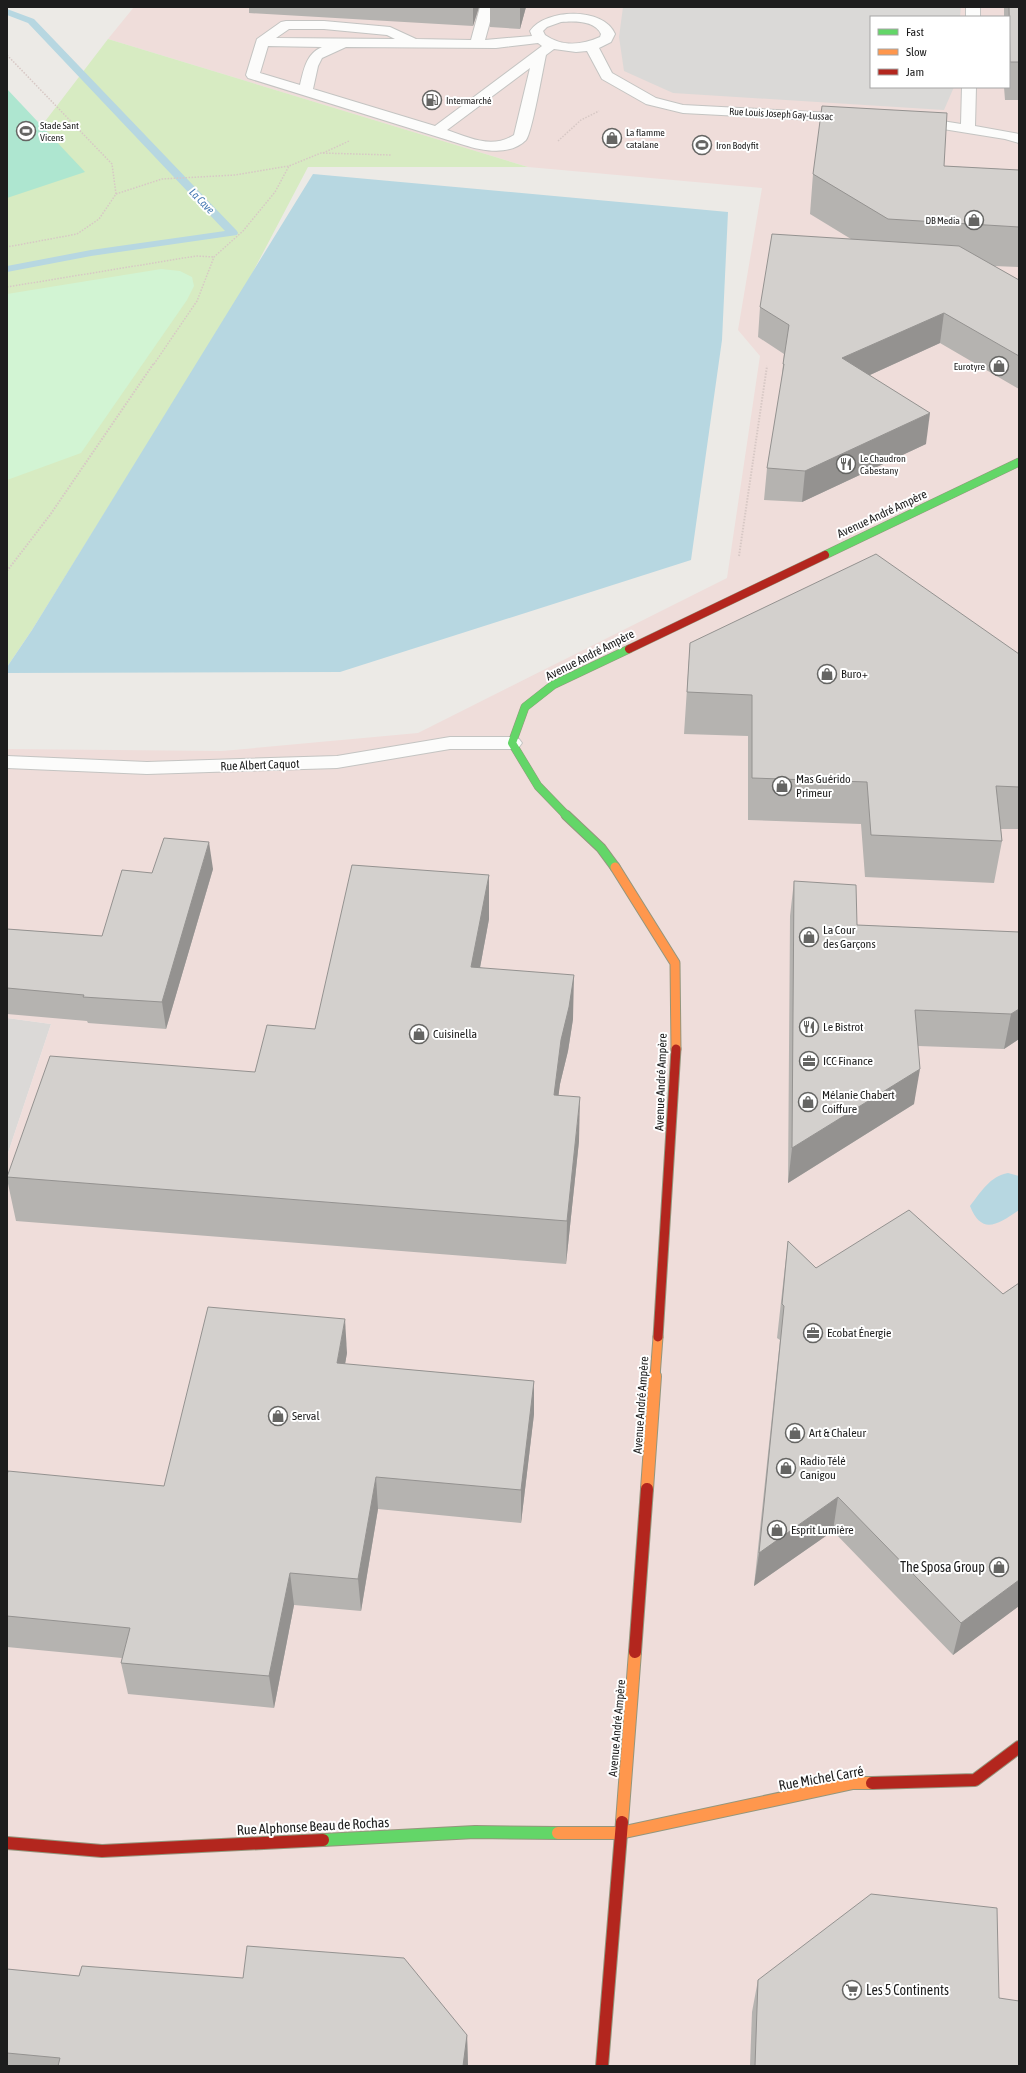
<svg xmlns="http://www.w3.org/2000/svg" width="1026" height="2073" viewBox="0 0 1026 2073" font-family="'Asap Condensed',sans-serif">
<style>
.residential{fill:#dbd9d7}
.commercial{fill:#efddda;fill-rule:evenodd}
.religious{fill:#dad9d7}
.grass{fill:#d7ebc2}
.park{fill:#d2f4d3}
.pitch{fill:#aee6d0}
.water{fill:#b7d7e1}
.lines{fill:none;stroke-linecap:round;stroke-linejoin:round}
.stream{fill:#b7d7e1;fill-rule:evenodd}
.lane-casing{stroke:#c4c4c2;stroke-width:2}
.street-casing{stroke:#c4c4c2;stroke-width:2}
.fast-far2-casing{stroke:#94967d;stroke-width:9}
.fast-far1-casing{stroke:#94967d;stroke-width:11}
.fast-casing{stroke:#94967d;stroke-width:14}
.slow-far1-casing{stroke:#94967d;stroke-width:11}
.slow-casing{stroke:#94967d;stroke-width:14}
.jam-far2-casing{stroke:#94967d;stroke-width:9}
.jam-far1-casing{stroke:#94967d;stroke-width:11}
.jam-casing{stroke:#94967d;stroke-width:14}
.path-far1{stroke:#d7c8c5;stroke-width:1.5;stroke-dasharray:1.5 1.5;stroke-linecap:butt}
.path{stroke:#d7c8c5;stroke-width:2;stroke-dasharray:1.5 1.5;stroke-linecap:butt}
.lane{fill:#fcfcfb;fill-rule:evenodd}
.street{fill:#fcfcfb;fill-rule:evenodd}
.fast-far2{stroke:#63d668;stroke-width:8}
.fast-far1{stroke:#63d668;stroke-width:9}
.fast{stroke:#63d668;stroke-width:12}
.slow-far1{stroke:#ff974d;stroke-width:9}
.slow{stroke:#ff974d;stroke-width:12}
.jam-far2{stroke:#b3261e;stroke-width:8}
.jam-far1{stroke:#b3261e;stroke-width:9}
.jam{stroke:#b3261e;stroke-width:12}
.wall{fill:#b5b3b0}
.shaded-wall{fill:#949290}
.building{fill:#d3d0cd;stroke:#949290}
.labels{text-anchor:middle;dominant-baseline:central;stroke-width:4;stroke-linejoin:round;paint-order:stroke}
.far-poi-label{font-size:10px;fill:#1d1d1d;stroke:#fff;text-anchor:start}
.far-street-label{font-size:10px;fill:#1d1d1d;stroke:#fff}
.far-water-label{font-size:11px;font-style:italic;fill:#4578b2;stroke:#fff}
.street-label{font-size:12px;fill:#1d1d1d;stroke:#fff}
.poi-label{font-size:12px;fill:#1d1d1d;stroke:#fff;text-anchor:start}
.near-poi-label{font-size:14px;fill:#1d1d1d;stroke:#fff;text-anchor:end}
.near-street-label{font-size:14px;fill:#1d1d1d;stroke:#fff}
</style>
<rect width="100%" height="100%" fill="#eceae6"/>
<polygon class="residential" points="7,1018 51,1024 7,1156"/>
<path class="commercial" d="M134,7h885v2059h-1012v-910l44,-132 -44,-6v-269l215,2 196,-18 309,-155 33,-222 -22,-26 24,-142 -234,-21 -420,-128zM871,17h138v70h-138z"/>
<polygon class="religious" points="623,7 961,7 960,17 871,17 871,87 954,87 944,110 673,93 624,71 619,37"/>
<polygon class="grass" points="108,39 528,167 308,167 245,287 32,630 7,667 7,171"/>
<polygon class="park" points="161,269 180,271 192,277 194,286 187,300 81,453 7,480 7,294"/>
<polygon class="pitch" points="7,89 85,172 7,198"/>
<g class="water">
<polygon points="313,174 728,212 722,340 691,560 340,672 7,673 7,667 32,630"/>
<path d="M1008,1173l11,3v34c-21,14 -37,26 -49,-4 11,-14 20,-30 38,-33z"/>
</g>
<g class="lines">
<polygon class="stream" points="7,9 34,19 237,231 238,233 237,235 91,256 7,272 7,266 91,250 225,231 28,23 7,15"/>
<g class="lane-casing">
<g id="lane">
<path d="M480,7h14l-9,33 47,-4 -2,-5c16,-23 74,-24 85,3l-4,8 -12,6 13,25 44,25 27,7 168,9 5,1 2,3 -2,3 -5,1 -168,-9 -37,-9 -44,-25 -15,-28 -11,1 -22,-3 -8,6c-3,13 -14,79 -20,85 -16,16 -43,11 -62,5l-216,-67 -2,-3 11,-36 24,-17 5,-1h38l66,6 26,12 55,1zM561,22c12,-1 34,-2 40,12l-1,3c-18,8 -38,10 -55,-2l-2,-4 4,-4zM289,29h35l63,6 8,4 -119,-1zM538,43l4,3 -107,80 -122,-37 5,-23 4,-8 24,-11 150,1zM268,46l54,1c-16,7 -18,22 -22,38l-40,-12zM530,68l-16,67c-22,14 -44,3 -67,-5z"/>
<rect x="966" y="7" width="14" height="10"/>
<polygon points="962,87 976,87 975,126 1019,134 1019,143 1005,139 912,124 910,121 912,118 917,117 961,124"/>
</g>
</g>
<g class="street-casing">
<polygon id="street" points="450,737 512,737 519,739 522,743 519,747 512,749 450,749 337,768 147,774 7,768 7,756 147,762 337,756"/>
</g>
<g class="fast-far2-casing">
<g id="fast-far2">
<polyline points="825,555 1019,462"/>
<polyline points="567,816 538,786 512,743 525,707 553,685 629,649"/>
</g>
</g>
<g class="fast-far1-casing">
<polyline id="fast-far1" points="566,815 601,848 615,867"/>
</g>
<g class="fast-casing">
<polyline id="fast" points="323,1840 475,1832 558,1833"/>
</g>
<g class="slow-far1-casing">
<g id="slow-far1">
<polyline points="615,867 675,963 676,1049"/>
<polyline points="655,1377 658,1337"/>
</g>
</g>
<g class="slow-casing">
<g id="slow">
<polyline points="647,1489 655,1376"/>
<polyline points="622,1822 635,1652"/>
<polyline points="558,1833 620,1833 853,1783 872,1783"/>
</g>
</g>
<g class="jam-far2-casing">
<polyline id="jam-far2" points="629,649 825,555"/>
</g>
<g class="jam-far1-casing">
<polyline id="jam-far1" points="658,1337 676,1049"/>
</g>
<g class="jam-casing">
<g id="jam">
<polyline points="635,1652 647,1489"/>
<polyline points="872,1783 975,1780 1019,1747"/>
<polyline points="7,1843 102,1851 323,1840"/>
<polyline points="602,2066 622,1822"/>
</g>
</g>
<g class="path-far1">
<polyline points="7,55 112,164 116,194 99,219 77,234 7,247"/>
<polyline points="558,141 581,120 599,111"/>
<polyline points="323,153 349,141"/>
<polyline points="116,194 162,179 235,175 289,166"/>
<polyline points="7,287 196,256 214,257"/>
<polyline points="154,364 197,301 214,257 243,231 275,192 289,166 321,153 391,155"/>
</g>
<g class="path">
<polyline points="739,556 767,366"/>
<polyline points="7,571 50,515 154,363"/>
</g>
<use href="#lane" class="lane"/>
<use href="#street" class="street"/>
<use href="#fast-far2" class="fast-far2"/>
<use href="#fast-far1" class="fast-far1"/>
<use href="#fast" class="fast"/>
<use href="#slow-far1" class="slow-far1"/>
<use href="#slow" class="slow"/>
<use href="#jam-far2" class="jam-far2"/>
<use href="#jam-far1" class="jam-far1"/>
<use href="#jam" class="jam"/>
</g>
<g class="wall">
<polygon points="249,7 479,7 473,26 249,13"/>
<polygon points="490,7 526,7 520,29 490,27"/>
<polygon points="1004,7 1019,7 1019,100 1005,100 1004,87 1009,87 1009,17 1004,17"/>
<polygon points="944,166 1019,170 1019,267 994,266 1019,280 1019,389 940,343 870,375 926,444 802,502 764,500 767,468 781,386 784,354 758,337 760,307 851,239 810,214 813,174"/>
<polygon points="690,643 1019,654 1019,829 1001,829 1002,841 994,883 865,877 861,824 748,820 748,736 684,734"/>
<polygon points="213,869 166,1029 88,1023 87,1021 7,1014 7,929 102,936 152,873"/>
<polygon points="489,875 489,919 480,967 573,1019 568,1051 560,1084 558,1096 579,1141 566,1264 16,1221 7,1179 7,1176 255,1072 315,1029"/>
<polygon points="794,881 857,925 1019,932 1019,1039 1004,1049 918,1046 914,1104 788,1183 790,916"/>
<polygon points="788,1241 816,1268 1003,1294 1019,1283 1019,1606 953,1655 833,1531 754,1586 780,1340 777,1338 784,1275"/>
<polygon points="347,1353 345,1364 534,1381 534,1414 521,1523 378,1509 361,1611 294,1605 274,1708 128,1694 121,1663 122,1658 7,1647 7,1476 164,1486"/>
<polygon points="7,1969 467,2035 468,2066 7,2066"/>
<polygon points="758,1980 999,1998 1019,2066 750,2066 752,2012"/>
</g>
<g class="shaded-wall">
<polygon points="473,7 479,7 473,26"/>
<polygon points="520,7 526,7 520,29"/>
<polygon points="944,313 940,343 839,389 842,358"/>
<polygon points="930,413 926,444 802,502 805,471"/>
<polygon points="209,842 213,869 166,1029 162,1002"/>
<polygon points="489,875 489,919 472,1011 471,967"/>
<polygon points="574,975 573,1019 568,1051 560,1084 553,1139 554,1095 561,1040"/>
<polygon points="1019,1009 1019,1039 1004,1049 1011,1014"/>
<polygon points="920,1069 914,1104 788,1183 792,1148"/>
<polygon points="580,1097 579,1141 566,1264 567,1221"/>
<polygon points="345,1319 347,1353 339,1397 337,1363"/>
<polygon points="534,1381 534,1414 521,1523 521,1490"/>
<polygon points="376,1477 378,1509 361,1611 358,1579"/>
<polygon points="838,1497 833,1531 754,1586 759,1553"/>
<polygon points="290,1573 294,1605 274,1708 269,1676"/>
<polygon points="1019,1580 1019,1606 953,1655 961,1623"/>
<polygon points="467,2035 468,2066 463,2066"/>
</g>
<g class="building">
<polygon points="1009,7 1019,7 1019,62 1010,62"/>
<polygon points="822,106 947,113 944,166 1019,170 1019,227 888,219 813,174"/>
<polygon points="772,234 959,246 1019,280 1019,356 944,313 842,358 930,413 805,471 767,468 784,364 783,364 789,325 760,307"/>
<polygon points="876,554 1019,654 1019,787 996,786 1002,841 871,835 867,782 752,778 752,695 687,692 690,643"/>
<polygon points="164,838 209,842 162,1002 83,997 84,995 7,988 7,929 102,936 122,870 152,873"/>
<polygon points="352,865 489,875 471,967 574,975 569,1007 561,1040 554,1095 580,1097 567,1221 7,1177 50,1056 255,1072 267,1025 315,1029"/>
<polygon points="794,881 856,885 857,925 1019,932 1019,1009 1011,1014 915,1010 920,1069 792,1148"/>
<polygon points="909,1210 1003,1294 1019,1283 1019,1580 961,1623 838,1497 759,1553 784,1306 782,1304 788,1241 816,1268"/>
<polygon points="208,1307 345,1319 337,1363 534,1381 521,1490 376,1477 358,1579 290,1573 269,1676 121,1663 130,1628 7,1616 7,1476 8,1471 164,1486"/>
<polygon points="871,1894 997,1908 999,1998 1019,2001 1019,2066 755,2066 758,1980"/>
<polygon points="247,1946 404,1958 467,2035 463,2066 58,2066 60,2058 7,2053 7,1969 79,1976 82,1966 243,1978"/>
</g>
<defs>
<g id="fuel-ring" transform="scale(1)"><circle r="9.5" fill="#fff" stroke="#656563" stroke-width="1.5"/><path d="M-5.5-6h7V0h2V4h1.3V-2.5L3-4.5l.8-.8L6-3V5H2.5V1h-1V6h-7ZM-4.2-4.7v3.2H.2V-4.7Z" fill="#656563"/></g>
<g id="stadium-ring" transform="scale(1)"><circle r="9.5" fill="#fff" stroke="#656563" stroke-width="1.5"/><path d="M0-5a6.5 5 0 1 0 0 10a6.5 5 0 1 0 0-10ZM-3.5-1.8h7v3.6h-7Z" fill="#656563"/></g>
<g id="shop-ring" transform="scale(1)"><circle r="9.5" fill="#fff" stroke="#656563" stroke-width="1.5"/><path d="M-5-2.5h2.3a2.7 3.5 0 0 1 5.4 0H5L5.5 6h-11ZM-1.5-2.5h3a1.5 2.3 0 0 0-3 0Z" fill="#656563"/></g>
<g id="restaurant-ring" transform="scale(1)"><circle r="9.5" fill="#fff" stroke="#656563" stroke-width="1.5"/><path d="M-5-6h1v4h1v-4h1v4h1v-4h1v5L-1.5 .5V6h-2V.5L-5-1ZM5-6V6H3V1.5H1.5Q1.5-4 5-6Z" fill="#656563"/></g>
<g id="office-ring" transform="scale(1)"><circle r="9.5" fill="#fff" stroke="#656563" stroke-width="1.5"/><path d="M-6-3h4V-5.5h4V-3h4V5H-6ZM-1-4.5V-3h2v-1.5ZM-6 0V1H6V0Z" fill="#656563"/></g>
<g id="supermarket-ring" transform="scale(1)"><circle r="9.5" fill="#fff" stroke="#656563" stroke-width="1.5"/><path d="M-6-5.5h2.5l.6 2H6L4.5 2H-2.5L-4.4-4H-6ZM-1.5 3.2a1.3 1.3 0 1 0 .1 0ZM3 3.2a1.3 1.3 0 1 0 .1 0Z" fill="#656563"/></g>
</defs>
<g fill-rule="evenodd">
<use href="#fuel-ring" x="432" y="100"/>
<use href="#stadium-ring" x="26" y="131"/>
<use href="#shop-ring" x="612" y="138"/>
<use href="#stadium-ring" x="702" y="145"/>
<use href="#shop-ring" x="974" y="220"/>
<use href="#shop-ring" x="999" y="366"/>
<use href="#restaurant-ring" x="846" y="464"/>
<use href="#shop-ring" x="827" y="674"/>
<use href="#shop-ring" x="782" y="786"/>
<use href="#shop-ring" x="809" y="937"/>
<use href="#restaurant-ring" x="809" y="1027"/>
<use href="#shop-ring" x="419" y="1034"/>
<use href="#office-ring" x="809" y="1061"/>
<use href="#shop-ring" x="808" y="1102"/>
<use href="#office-ring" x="813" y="1333"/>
<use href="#shop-ring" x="278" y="1416"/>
<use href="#shop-ring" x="795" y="1433"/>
<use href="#shop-ring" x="786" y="1468"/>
<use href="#shop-ring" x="777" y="1530"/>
<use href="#shop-ring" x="999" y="1567"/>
<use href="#supermarket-ring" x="852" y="1990"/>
</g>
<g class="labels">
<g class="far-poi-label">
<text x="446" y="100">Intermarché</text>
<text x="40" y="125">Stade Sant<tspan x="40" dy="12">Vicens</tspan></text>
<text x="626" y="132">La flamme<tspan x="626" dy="12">catalane</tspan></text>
<text x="716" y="145">Iron Bodyfit</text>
<text x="960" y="220" text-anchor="end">DB Media</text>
<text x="985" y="366" text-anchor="end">Eurotyre</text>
<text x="860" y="458">Le Chaudron<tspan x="860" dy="12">Cabestany</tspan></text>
</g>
<g class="far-street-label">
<text transform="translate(781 114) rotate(3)">Rue Louis Joseph Gay-Lussac</text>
</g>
<g class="far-water-label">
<text transform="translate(202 201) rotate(46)">La Cave</text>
</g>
<g class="street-label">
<text transform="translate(882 514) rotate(-25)">Avenue André Ampère</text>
<text transform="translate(590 655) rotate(-27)">Avenue André Ampère</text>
<text transform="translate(260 765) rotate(-2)">Rue Albert Caquot</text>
<text transform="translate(661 1082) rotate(-88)">Avenue André Ampère</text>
<text transform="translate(641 1405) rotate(-86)">Avenue André Ampère</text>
<text transform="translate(617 1728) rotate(-85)">Avenue André Ampère</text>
</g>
<g class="poi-label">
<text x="841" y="674">Buro+</text>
<text x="796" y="779">Mas Guérido<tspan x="796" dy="14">Primeur</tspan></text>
<text x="823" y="930">La Cour<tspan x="823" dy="14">des Garçons</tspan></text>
<text x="823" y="1027">Le Bistrot</text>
<text x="433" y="1034">Cuisinella</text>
<text x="823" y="1061">ICC Finance</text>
<text x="822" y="1095">Mélanie Chabert<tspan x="822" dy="14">Coiffure</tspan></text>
<text x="827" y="1333">Ecobat Énergie</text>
<text x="292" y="1416">Serval</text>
<text x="809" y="1433">Art &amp; Chaleur</text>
<text x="800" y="1461">Radio Télé<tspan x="800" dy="14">Canigou</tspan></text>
<text x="791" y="1530">Esprit Lumière</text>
</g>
<g class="near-poi-label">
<text x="985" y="1567">The Sposa Group</text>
<text x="866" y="1990" text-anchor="start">Les 5 Continents</text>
</g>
<g class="near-street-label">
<text transform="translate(821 1778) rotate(-10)">Rue Michel Carré</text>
<text transform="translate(313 1826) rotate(-3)">Rue Alphonse Beau de Rochas</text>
</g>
</g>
<rect width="1026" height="2073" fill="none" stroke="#1d1d1d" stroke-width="16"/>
<rect x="870" y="16" width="140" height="72" fill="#ffffff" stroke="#a5a5a5"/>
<rect x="878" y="29" width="20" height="6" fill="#63d668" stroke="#a5a5a5"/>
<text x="906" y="36" font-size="12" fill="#1d1d1d">Fast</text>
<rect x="878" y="49" width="20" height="6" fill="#ff974d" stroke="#a5a5a5"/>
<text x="906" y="56" font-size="12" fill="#1d1d1d">Slow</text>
<rect x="878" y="69" width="20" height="6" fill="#b3261e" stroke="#a5a5a5"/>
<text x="906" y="76" font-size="12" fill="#1d1d1d">Jam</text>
</svg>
